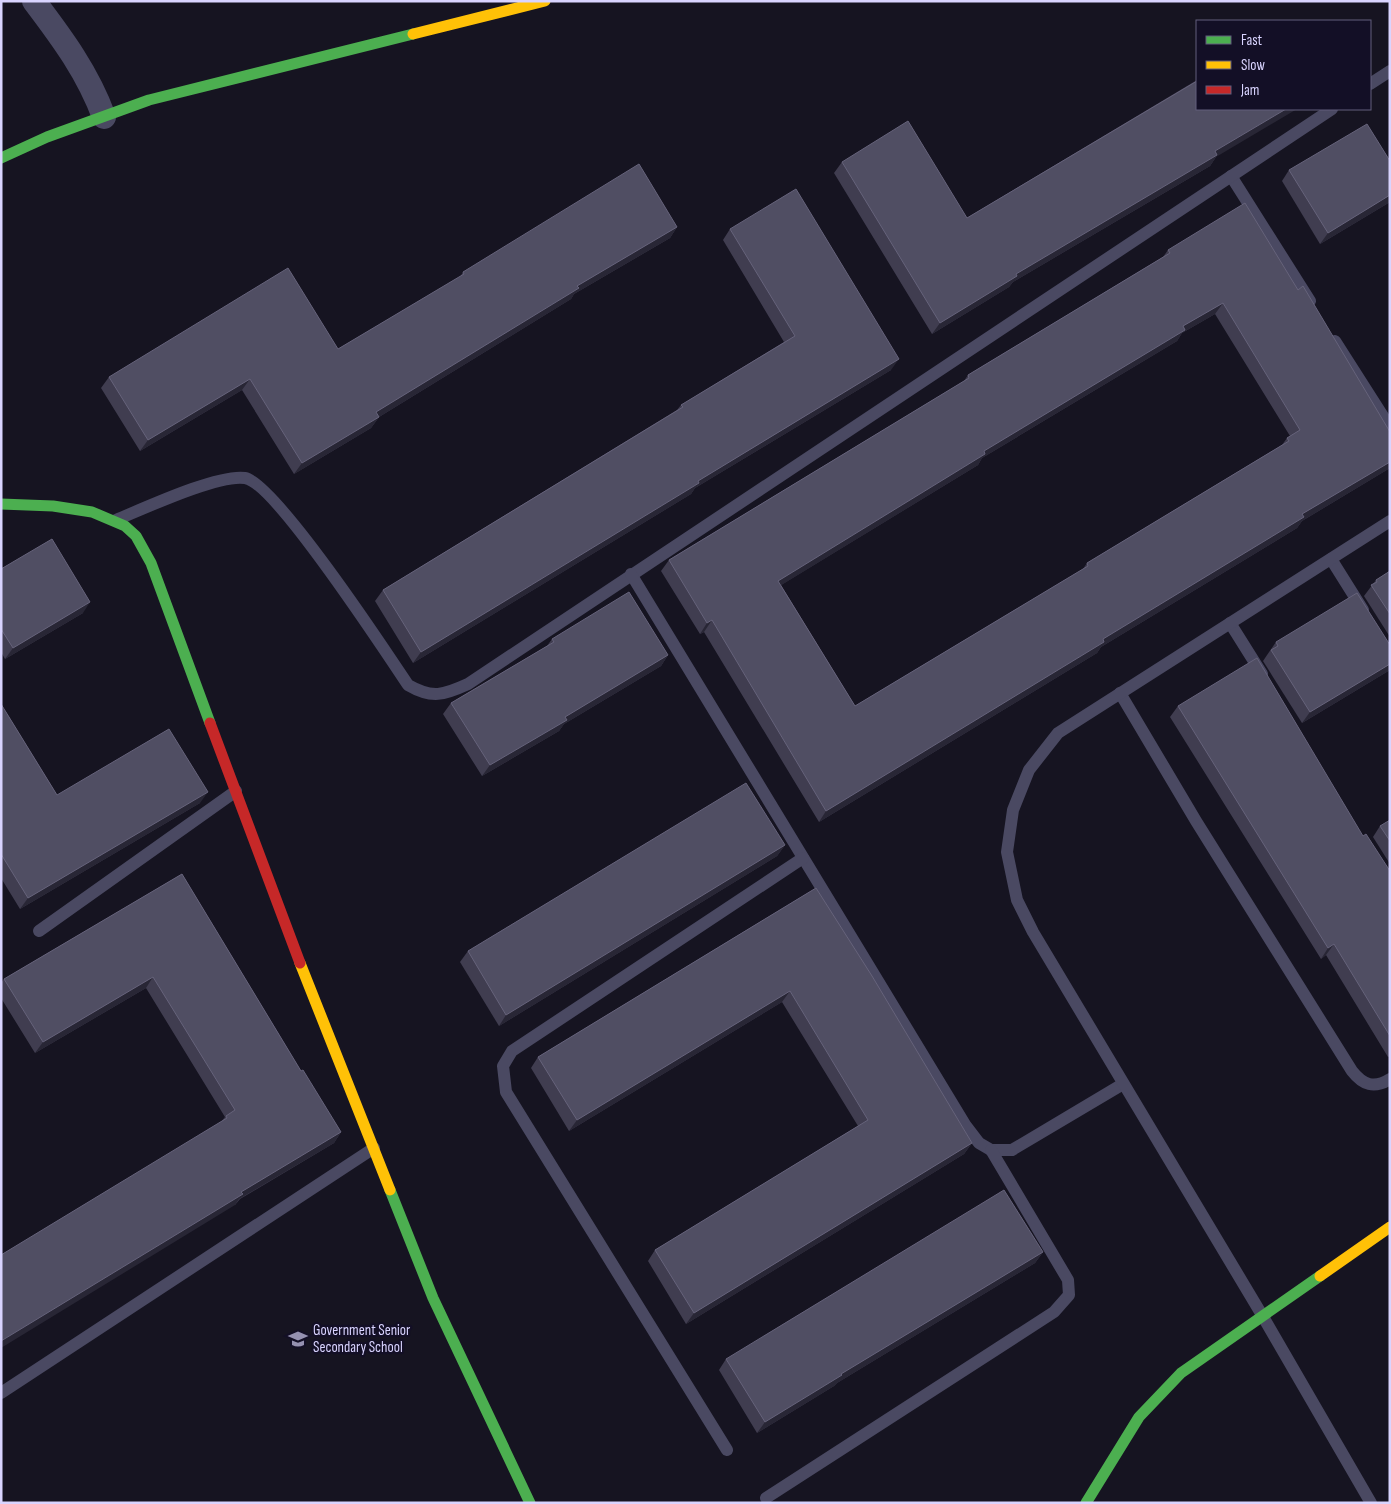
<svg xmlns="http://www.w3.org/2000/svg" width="1391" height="1504" viewBox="0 0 1391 1504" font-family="'Sofia Sans Condensed',sans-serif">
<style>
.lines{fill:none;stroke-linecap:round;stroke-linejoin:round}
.lane{stroke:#4a4962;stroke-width:12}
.street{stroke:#4a4962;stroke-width:24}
.fast{stroke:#4caf50;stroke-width:11}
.slow{stroke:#ffc107;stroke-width:11}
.jam{stroke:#c62828;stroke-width:11}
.wall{fill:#403d50;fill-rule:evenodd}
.shaded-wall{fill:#282635}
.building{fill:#504e63;stroke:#66637b;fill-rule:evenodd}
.labels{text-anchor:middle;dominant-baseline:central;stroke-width:4.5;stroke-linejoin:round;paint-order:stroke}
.poi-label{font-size:15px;fill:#d9d4ff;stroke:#130f26;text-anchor:start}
</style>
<rect width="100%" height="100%" fill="#161421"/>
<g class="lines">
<g class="lane">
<polyline points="1370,84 1390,71"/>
<polyline points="1231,176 1310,301"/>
<polyline points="1335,341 1390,427"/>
<path d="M116,520c29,-12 102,-46 129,-42 30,5 141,174 163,207 24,14 36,10 60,-1l864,-575"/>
<polyline points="1331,559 1363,610"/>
<polyline points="631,574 966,1126 979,1143 991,1150 1012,1150 1123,1084"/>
<polyline points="1230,623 1262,674"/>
<path d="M1120,693l76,128 156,250c11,14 22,18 38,8"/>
<polyline points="39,931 236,791"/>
<polyline points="1,1393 374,1148"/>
<polyline points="727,1450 506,1092 503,1066 512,1051 803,858"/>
<polyline points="766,1498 1054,1312 1069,1295 1068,1280 991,1150"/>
<polyline points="1371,1503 1262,1315 1033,932 1017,900 1007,852 1013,810 1029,770 1058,733 1390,521"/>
</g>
<path class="street" d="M34,1c28,37 54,72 70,116"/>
<g class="fast">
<polyline points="1,158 47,137 149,100 413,34"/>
<polyline points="1,504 53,506 92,512 125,526 136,536 151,563 210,723"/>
<polyline points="390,1190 433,1298 530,1503"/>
<polyline points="1086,1503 1139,1417 1181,1373 1320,1276"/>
</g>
<g class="slow">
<polyline points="413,34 545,1"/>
<polyline points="300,963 390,1190"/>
<polyline points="1320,1276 1390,1227"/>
</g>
<polyline class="jam" points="210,723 300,963"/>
</g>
<g class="wall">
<polygon points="1197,80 1197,109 1216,157 1210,166 1013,282 1009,287 932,334 834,173 842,162 967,218"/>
<polygon points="1390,161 1390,202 1320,244 1282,181 1289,170"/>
<polygon points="677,227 670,238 574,294 571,299 379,417 371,428 294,474 242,390 140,451 101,388 109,377 338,349 460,277 463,272"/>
<polygon points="730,229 891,370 695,488 691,494 413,663 375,601 383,590 677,410 681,405 784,342 723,240"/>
<path d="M1168,250l130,40 92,142v36l-88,53 -5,7 -196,119 -4,6 -278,169 -115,-190 -4,2 -39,-63 8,-11 295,-179 4,-6 195,-118zM1215,314l75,122 -3,2 -5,7 -195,118 -4,6 -228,137 -74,-121 197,-120 4,-7 195,-117 5,-8z"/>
<polygon points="1,569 83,613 5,659 1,652"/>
<polygon points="1390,571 1390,637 1364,596 1376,580"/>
<polygon points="552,639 668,655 661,666 564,724 559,731 482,776 443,714 451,703 547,646"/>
<polygon points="1276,642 1390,645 1390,670 1302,723 1263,661"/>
<polygon points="1,704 57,795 200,803 20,909 1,878"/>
<polygon points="1178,706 1363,836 1390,871 1390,1056 1388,1057 1326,955 1321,959 1170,717"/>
<polygon points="1390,820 1390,864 1373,837 1380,826"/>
<polygon points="785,845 777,856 499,1026 460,962 468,951"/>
<polygon points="182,874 301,1071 341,1132 334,1143 240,1199 235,1205 221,1122 225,1117 146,988 35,1053 1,998 1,983 4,979"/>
<polygon points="816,888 972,1143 964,1154 686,1324 648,1261 655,1250 858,1126 782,1002 569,1131 531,1068 538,1057"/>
<polygon points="1043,1252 1035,1263 837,1383 834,1386 757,1433 719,1370 726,1359"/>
</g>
<g class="shaded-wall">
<polygon points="1286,109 1297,109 1216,157 1210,166 1013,282 1009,287 932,334 940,323 1016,274 1215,151"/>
<polygon points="1390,195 1390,202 1320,244 1328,233"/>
<polygon points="677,227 670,238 574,294 571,299 379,417 371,428 294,474 302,463 376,412 577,286"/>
<polygon points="1223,303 1215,314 1182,333 1177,341 982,458 978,465 770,592 778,581 984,451 1183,326"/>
<polygon points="899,359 891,370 695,488 691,494 413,663 421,652 698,481"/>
<polygon points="250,379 242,390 140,451 148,440"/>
<polygon points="1390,462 1390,468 1302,521 1297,528 1101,647 1097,653 819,822 826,811 1103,639 1302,514"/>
<polygon points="90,602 83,613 5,659 13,648"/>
<polygon points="712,620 704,632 700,634 707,623"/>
<polygon points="668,655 661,666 564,724 559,731 482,776 490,765 565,717"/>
<polygon points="1390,664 1390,670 1302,723 1310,712"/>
<polygon points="208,792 200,803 20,909 28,898"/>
<polygon points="785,845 777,856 499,1026 506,1015"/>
<polygon points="1334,944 1326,955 1321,959 1328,948"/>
<polygon points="153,977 146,988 35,1053 43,1042"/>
<polygon points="790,991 782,1002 569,1131 577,1120"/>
<polygon points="341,1132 334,1143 239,1199 235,1205 1,1348 1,1341 241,1192"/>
<polygon points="972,1143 964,1154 686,1324 694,1313"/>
<polygon points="1043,1252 1035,1263 837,1383 834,1386 757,1433 765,1422 841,1374"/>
</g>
<g class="building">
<polygon points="1197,81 1197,109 1286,109 1215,151 1217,155 1016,274 1017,276 940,323 842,162 908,121 967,218"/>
<polygon points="1367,124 1390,161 1390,195 1328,233 1289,170"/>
<polygon points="639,164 677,227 577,286 579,288 376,412 379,417 302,463 250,379 148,440 109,377 288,268 338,349 464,274 463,272"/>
<polygon points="796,189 899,359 698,481 699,483 421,652 383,590 683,407 681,405 795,336 730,229"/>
<path d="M1245,203l53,87 5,-4 87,146v30l-88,52 2,3 -201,122 1,3 -278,169 -114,-191 -5,3 -38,-63 300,-182 -1,-3 202,-122 -2,-3zM1223,303l77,127 -13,8 2,3 -202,122 1,3 -233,140 -77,-125 207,-127 -1,-3 201,-121 -2,-4z"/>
<polygon points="52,539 90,602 13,648 1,629 1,569"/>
<polygon points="1390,571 1390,614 1371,585 1377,582 1376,580"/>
<polygon points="629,592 668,655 565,717 567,720 490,765 451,703 554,642 552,639"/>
<polygon points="1357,593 1390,645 1390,664 1310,712 1271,650 1278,646 1276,642"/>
<polygon points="1257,658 1363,836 1366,834 1390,871 1390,1036 1334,944 1328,948 1178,706"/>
<polygon points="1,704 57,795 169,729 208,792 28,898 1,854"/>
<polygon points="746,783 785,845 506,1015 468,951"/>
<polygon points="1390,820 1390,841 1380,826"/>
<polygon points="182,874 301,1071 303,1070 341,1132 241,1192 243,1194 1,1341 1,1255 227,1118 226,1116 235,1110 153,977 43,1042 4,979"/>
<polygon points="816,888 872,976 972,1143 694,1313 655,1250 868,1120 790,991 577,1120 538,1057"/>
<polygon points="1004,1190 1043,1252 841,1374 842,1375 765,1422 726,1359"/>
</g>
<defs>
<g id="school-bare" transform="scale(1.5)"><path d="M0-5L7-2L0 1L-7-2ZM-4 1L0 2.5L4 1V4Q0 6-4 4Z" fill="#9591b1" stroke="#130f26" stroke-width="2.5" paint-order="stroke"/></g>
</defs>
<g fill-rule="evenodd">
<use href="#school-bare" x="298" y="1339"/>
</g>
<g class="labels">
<g class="poi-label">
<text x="313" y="1330">Government Senior<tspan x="313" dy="17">Secondary School</tspan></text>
</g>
</g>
<rect width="1391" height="1504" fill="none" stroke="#d9d4ff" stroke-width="5"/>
<rect x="1196" y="20" width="175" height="90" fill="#130f26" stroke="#625e7d"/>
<rect x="1206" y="36" width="25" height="8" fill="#4caf50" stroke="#625e7d"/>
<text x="1241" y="45" font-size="15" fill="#d9d4ff">Fast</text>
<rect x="1206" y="61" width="25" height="8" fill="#ffc107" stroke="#625e7d"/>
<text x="1241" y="70" font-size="15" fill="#d9d4ff">Slow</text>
<rect x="1206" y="86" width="25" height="8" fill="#c62828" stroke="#625e7d"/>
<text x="1241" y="95" font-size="15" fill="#d9d4ff">Jam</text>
</svg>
